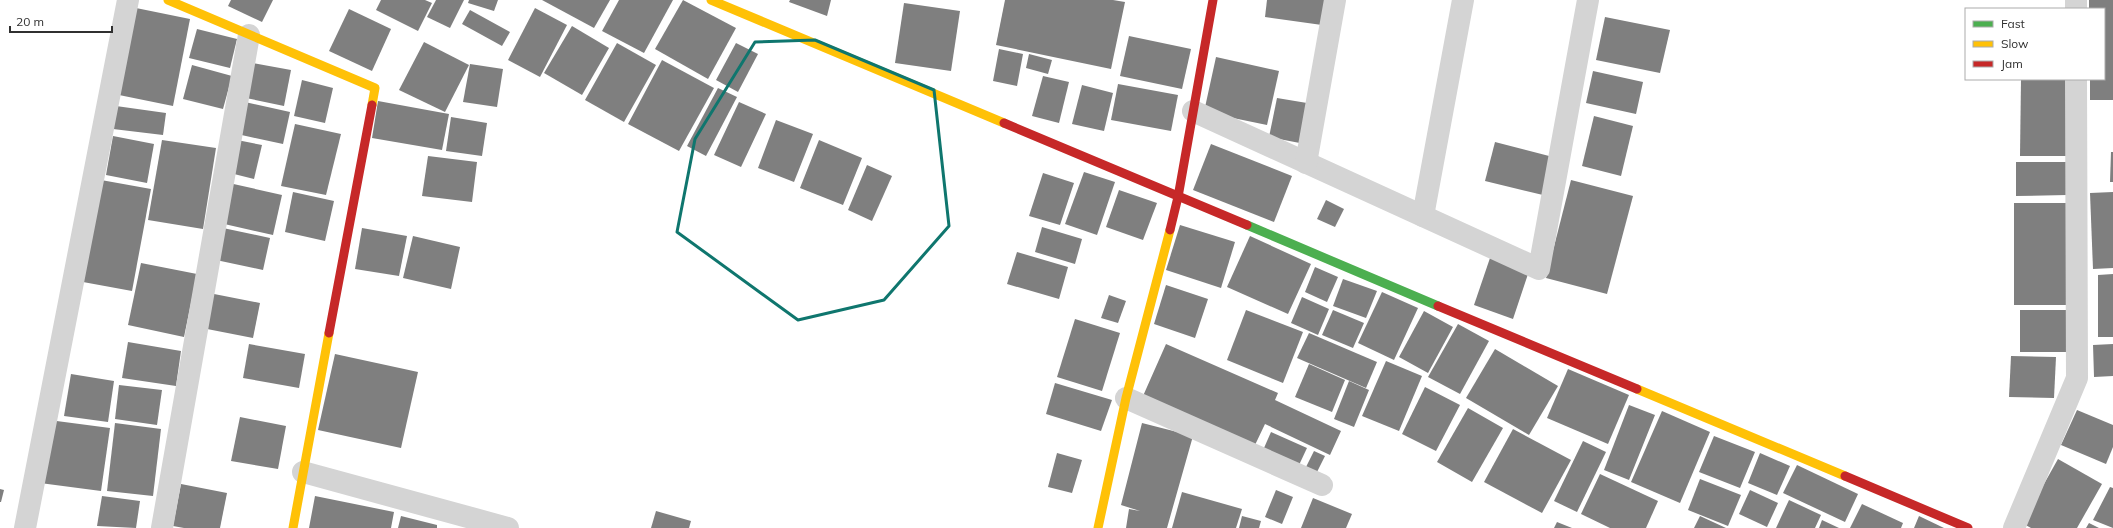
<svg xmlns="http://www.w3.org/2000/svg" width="2113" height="528" viewBox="0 0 2113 528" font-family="Mulish,sans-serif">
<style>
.building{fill:#7f7f7f}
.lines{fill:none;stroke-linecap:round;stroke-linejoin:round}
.street{stroke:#d4d4d4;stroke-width:22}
.fast{stroke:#4caf50;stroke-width:9}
.slow{stroke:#ffc107;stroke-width:9}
.jam{stroke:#c62828;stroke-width:9}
.marked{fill:none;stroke:#0f766e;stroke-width:3;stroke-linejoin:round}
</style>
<rect width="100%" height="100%" fill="#fff"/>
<g class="building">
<polygon points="231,0 273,0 262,22 228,6"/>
<polygon points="381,0 425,0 432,3 418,31 376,10"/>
<polygon points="436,0 464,0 450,28 427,17"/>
<polygon points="469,0 498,0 494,11 468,3"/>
<polygon points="542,0 610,0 594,28"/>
<polygon points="619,0 673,0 644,53 602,31"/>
<polygon points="683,0 736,28 708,79 655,49"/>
<polygon points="790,0 831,0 827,16 789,2"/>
<polygon points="1005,0 1113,0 1125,2 1111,69 996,45"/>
<polygon points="1267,0 1326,0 1322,25 1265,17"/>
<polygon points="2089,0 2113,0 2113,100 2090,100 2090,79 2104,79 2104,9 2089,9"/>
<polygon points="904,3 960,11 951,71 895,63"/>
<polygon points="136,8 190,19 173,106 119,95"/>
<polygon points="535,8 567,25 540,77 508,60"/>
<polygon points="349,9 391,29 372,71 329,51"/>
<polygon points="470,10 510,32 502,46 462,24"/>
<polygon points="1605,17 1670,30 1660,73 1596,60"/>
<polygon points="572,26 609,48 582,95 544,73"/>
<polygon points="197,29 237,39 230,68 189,58"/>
<polygon points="1129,36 1191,49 1182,89 1120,76"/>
<polygon points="424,42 469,65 445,112 399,90"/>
<polygon points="617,43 656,65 624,122 585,100"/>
<polygon points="736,43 758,54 738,92 716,80"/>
<polygon points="999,49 1023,54 1017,86 993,81"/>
<polygon points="1029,54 1052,60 1048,74 1026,68"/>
<polygon points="1216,57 1279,71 1267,125 1204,112"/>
<polygon points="662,60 714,88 679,151 628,124"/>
<polygon points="253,63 291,70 284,106 246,98"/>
<polygon points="470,64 503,69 497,107 463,102"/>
<polygon points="192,65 232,76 223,109 183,99"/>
<polygon points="1593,71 1643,82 1636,114 1586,103"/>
<polygon points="1043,76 1069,82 1059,123 1032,116"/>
<polygon points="2021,79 2067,79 2066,156 2020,156"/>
<polygon points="302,80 333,88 325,123 294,116"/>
<polygon points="1118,84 1178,95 1171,131 1111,120"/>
<polygon points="1082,85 1113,93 1104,131 1072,124"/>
<polygon points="718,88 737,97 706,156 687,146"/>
<polygon points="1277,98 1313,104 1305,144 1269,137"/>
<polygon points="378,101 449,114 442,150 372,138"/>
<polygon points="245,102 290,112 283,144 237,134"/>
<polygon points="739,102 766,114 741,167 714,155"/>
<polygon points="116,106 166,113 163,135 113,129"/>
<polygon points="1594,116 1633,126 1621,176 1582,166"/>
<polygon points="451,117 487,123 482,156 446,151"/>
<polygon points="776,120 813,134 794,182 758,168"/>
<polygon points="295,124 341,134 326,195 281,186"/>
<polygon points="113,136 154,144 147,183 106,175"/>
<polygon points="162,140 216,148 203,229 148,220"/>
<polygon points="237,140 262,145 254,179 230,173"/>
<polygon points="819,140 862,158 843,205 800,188"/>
<polygon points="1495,142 1553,157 1543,195 1485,181"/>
<polygon points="1211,144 1292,176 1274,222 1193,190"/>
<polygon points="2111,152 2113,152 2113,182 2110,182"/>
<polygon points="428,156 477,162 472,202 422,196"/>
<polygon points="2016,162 2067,162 2067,195 2016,196"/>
<polygon points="867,165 892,176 872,221 848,210"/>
<polygon points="1084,172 1115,182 1097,235 1065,224"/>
<polygon points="1043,173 1074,183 1060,225 1029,216"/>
<polygon points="101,180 151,189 132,291 83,282"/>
<polygon points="1571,180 1633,196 1607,294 1546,278"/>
<polygon points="229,183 282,195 273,235 220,223"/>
<polygon points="1119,190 1157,203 1143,240 1106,227"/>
<polygon points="293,192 334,201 325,241 285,232"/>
<polygon points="2113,192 2113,268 2093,269 2090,193"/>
<polygon points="1326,200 1344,209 1335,227 1317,219"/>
<rect x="2014" y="203" width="52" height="102"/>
<polygon points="1180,225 1235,242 1221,288 1166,270"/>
<polygon points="1042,227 1082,239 1075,264 1035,252"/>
<polygon points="223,228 270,238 263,270 216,260"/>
<polygon points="362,228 407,236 399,276 355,269"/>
<polygon points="413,236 460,247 451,289 403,278"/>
<polygon points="1250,236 1311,264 1288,314 1227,287"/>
<polygon points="1017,252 1068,267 1059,299 1007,284"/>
<polygon points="1490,258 1529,271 1513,319 1474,305"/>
<polygon points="141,263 197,274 184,337 128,325"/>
<polygon points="1315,267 1338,277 1327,302 1305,292"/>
<polygon points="2113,274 2113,337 2098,337 2098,275"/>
<polygon points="1343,279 1377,291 1366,318 1333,306"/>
<polygon points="1166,285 1208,299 1195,338 1154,324"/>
<polygon points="1382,292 1418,308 1394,360 1358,343"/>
<polygon points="209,293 260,303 253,338 202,328"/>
<polygon points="1109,295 1126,301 1118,323 1101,318"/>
<polygon points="1302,297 1329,309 1318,335 1291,323"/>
<polygon points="1246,310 1303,332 1283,383 1227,360"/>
<polygon points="1333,310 1364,323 1353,348 1322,335"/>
<rect x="2020" y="310" width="51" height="42"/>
<polygon points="1424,311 1453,327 1428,373 1399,357"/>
<polygon points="1075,319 1120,333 1102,391 1057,377"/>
<polygon points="1458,324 1489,341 1460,394 1428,377"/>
<polygon points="1309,333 1377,362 1366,388 1297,358"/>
<polygon points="128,342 181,351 176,386 122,378"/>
<polygon points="249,344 305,354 299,388 243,378"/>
<polygon points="1166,344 1278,393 1275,400 1341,431 1330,455 1265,424 1255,445 1143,396"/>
<polygon points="2113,344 2113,376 2094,377 2093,345"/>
<polygon points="1495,349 1558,386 1529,435 1466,398"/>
<polygon points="335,354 418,372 401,448 318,430"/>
<polygon points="2011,356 2056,357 2054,398 2009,397"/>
<polygon points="1386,361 1422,376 1399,431 1362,416"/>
<polygon points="1309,364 1345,380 1332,412 1295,397"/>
<polygon points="1568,369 1629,395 1608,444 1547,418"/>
<polygon points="71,374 114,381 108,422 64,416"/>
<polygon points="1349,381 1369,390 1354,427 1334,419"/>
<polygon points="1055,383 1112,400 1101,431 1046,414"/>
<polygon points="119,385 162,390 157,425 115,419"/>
<polygon points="1425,387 1460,405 1436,451 1402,434"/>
<polygon points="1629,405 1655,415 1629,480 1604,470"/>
<polygon points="1468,408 1503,428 1472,482 1437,462"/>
<polygon points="2077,410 2113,425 2113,447 2106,464 2061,445"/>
<polygon points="1662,411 1710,432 1680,503 1631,482"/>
<polygon points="240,417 286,426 278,469 231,461"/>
<polygon points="49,420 110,428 101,491 40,483"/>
<polygon points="115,423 161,429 153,496 107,491"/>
<polygon points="1142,423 1193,436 1167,528 1126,528 1129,509 1140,511 1121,505"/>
<polygon points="1513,429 1571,460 1542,513 1484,482"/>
<polygon points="1271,432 1307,448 1299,465 1264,448"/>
<polygon points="1714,436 1755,452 1740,488 1699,472"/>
<polygon points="1583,441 1606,452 1577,512 1554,501"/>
<polygon points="1314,451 1325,456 1317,472 1306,467"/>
<polygon points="1057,453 1082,460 1072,493 1048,487"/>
<polygon points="1760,453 1790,466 1777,495 1748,483"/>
<polygon points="2058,459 2102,484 2077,528 2031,528 2022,523"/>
<polygon points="1797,465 1858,494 1845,522 1783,493"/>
<polygon points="1600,474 1658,501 1646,528 1610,528 1581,514"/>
<polygon points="1700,479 1741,495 1728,526 1688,510"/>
<polygon points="181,484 227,493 220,528 184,528 173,526"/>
<polygon points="2110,487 2113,488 2113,528 2093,520"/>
<polygon points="0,489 4,490 1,502 0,502"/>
<polygon points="1276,490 1293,497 1282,524 1265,517"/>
<polygon points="1750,490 1778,503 1767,527 1739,514"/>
<polygon points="1182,492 1242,509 1236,528 1172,528"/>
<polygon points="102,496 140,501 136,528 97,526"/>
<polygon points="315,496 394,512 391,528 309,528"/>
<polygon points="1313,498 1352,514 1346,528 1301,528"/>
<polygon points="1789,500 1821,515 1815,528 1776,528"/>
<polygon points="1862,504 1903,523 1901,528 1850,528"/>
<polygon points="656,511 691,521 689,528 651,528"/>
<polygon points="401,516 437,525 437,528 398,528"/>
<polygon points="1242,516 1261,521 1259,528 1239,528"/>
<polygon points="1700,516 1726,528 1694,528"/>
<polygon points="1919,516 1944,528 1914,528"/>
<polygon points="1822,520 1839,528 1819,528"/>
<polygon points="1557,522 1572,528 1554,528"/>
<polygon points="2089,523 2099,528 2086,528"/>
</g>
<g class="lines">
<g class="street">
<polyline points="2076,0 2076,9"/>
<polyline points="1193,111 1539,269 1588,0"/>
<polyline points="1306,163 1335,0"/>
<polyline points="1423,216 1463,0"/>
<polyline points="1126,398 1322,485"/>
<polyline points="303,472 508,528"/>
<polyline points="25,528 128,0"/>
<polyline points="162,528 249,35"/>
<polyline points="2014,528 2077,378 2076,79"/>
</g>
<polyline class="fast" points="1247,225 1438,306"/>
<g class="slow">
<polyline points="168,0 375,88 372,105"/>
<polyline points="711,0 1004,123"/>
<polyline points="1637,389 1845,476"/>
<polyline points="293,528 329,333"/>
<polyline points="1098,528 1126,398 1170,230"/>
</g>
<g class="jam">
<polyline points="1004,123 1247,225"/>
<polyline points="1170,230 1178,197 1213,0"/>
<polyline points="1438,306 1637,389"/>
<polyline points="329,333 372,105"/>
<polyline points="1845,476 1968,528"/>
</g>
</g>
<path class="marked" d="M815,40l119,50 15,136 -65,74 -86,20 -121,-88 18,-93 60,-97z"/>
<rect x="1965" y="8" width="140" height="72" fill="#ffffff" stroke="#acacac"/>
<rect x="1973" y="21" width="20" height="6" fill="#4caf50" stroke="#acacac"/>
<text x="2001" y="28" font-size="12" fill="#303030">Fast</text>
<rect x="1973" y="41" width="20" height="6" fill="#ffc107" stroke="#acacac"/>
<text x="2001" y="48" font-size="12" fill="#303030">Slow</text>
<rect x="1973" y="61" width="20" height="6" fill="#c62828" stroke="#acacac"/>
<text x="2001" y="68" font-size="12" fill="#303030">Jam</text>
<path d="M10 26v6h102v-6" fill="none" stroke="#303030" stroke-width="2"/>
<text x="16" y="26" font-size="12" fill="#303030" stroke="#ffffff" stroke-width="3" paint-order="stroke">20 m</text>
</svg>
